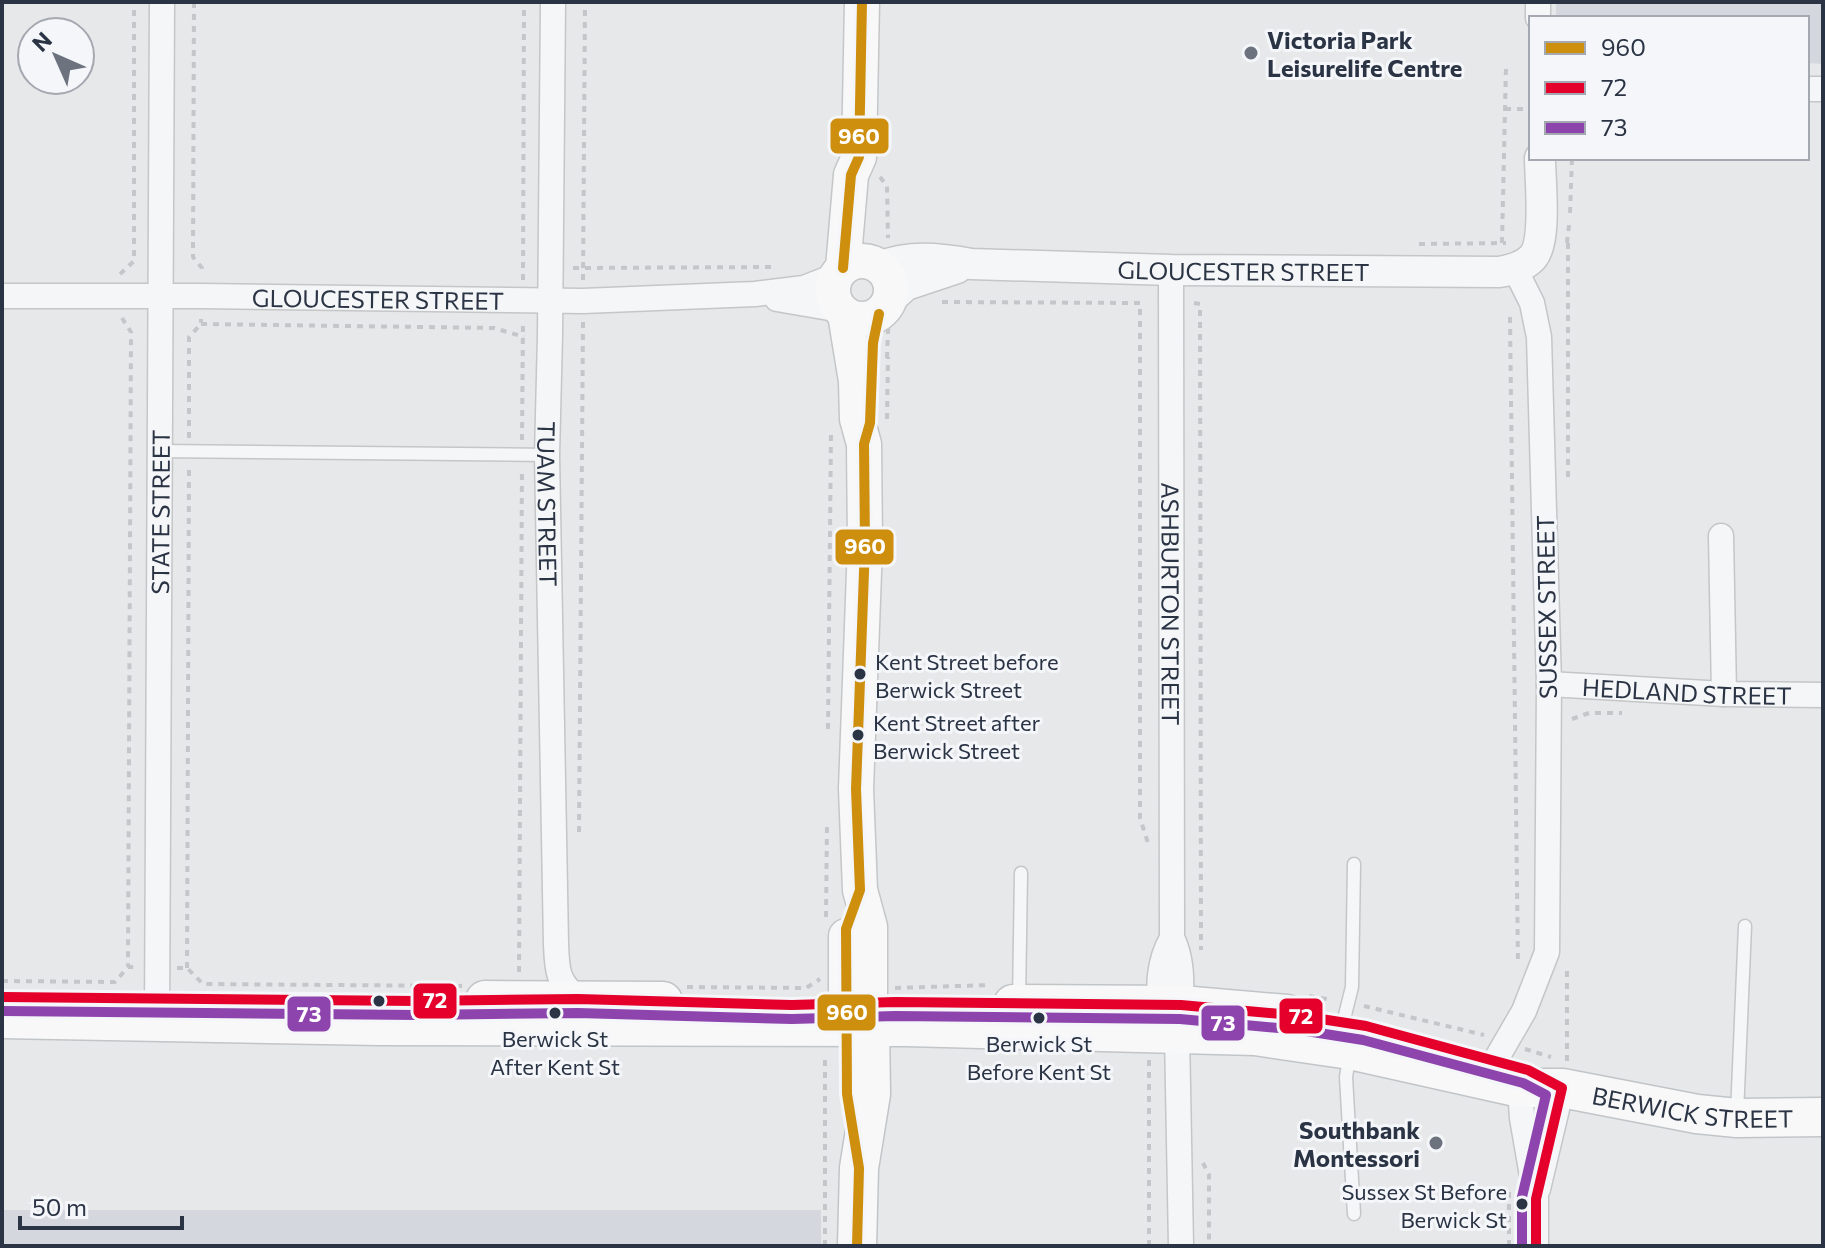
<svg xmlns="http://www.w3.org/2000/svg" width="1825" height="1248" viewBox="0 0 1825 1248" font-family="Commissioner,sans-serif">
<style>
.built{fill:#d4d7dd}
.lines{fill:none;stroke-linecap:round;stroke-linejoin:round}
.service-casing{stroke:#c4c6c8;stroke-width:15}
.minor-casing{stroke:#c4c6c8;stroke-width:27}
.tertiary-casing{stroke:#c4c6c8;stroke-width:33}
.secondary-casing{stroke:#c4c6c8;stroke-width:37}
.primary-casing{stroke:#c2c5c8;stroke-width:41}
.path{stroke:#c5c6ca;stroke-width:4;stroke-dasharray:6 6;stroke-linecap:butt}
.service{stroke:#f5f6f7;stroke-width:12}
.minor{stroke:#f5f6f7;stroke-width:24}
.tertiary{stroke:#f5f6f7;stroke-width:30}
.secondary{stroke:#f8f8f8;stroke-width:34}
.primary{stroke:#f8f8f8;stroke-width:38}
.bus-1-casing{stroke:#f4f6f9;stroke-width:16}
.bus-2-casing{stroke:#f4f6f9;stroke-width:16}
.bus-3-casing{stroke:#f4f6f9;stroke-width:16}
.bus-1{stroke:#ce8f0e;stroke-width:10}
.bus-2{stroke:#e4002b;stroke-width:10}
.bus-3{stroke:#8e44ad;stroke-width:10}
.poi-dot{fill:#6c737f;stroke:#f4f6f9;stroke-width:3}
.bus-dot{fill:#2b3445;stroke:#f4f6f9;stroke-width:3}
.labels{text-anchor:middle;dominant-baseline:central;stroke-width:6;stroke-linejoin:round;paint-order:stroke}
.bus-label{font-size:22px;fill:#2b3445;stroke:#f4f6f9;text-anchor:start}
.poi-label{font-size:24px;font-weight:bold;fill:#2b3445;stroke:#f4f6f9;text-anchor:start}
.street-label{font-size:24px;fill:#2b3445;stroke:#f4f6f9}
.line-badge{stroke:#f4f6f9;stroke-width:3}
.badge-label{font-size:22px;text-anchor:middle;font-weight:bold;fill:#fff}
</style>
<rect width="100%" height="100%" fill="#e6e8ea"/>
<g class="built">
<polygon points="1556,2 1823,2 1823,64 1807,63 1807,18 1556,18"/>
<rect x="2" y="1210" width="819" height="36"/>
</g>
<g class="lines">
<g class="service-casing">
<g id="service">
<polyline points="160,451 547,455"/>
<polyline points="1019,1001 1021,873"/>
<polyline points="1343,1023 1352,987 1354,864"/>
<polyline points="1350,1053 1346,1077 1354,1214"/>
<polyline points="1737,1114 1745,926"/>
</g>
</g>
<g class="minor-casing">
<g id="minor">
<path id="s1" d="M553,2l-3,333 -3,120 9,489c1,27 1,37 22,55"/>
<polyline points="1538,18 1538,2"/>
<polyline points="1807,89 1823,89"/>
<path id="s2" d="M1171,270l1,668c14,27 9,66 5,96l4,212"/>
<path id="s3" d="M2,296h199l382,5 172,-7 49,-6 33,-13"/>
<polyline points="777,299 841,310"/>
<polyline points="1721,536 1724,694"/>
<path id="s4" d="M1549,684l175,10 99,1"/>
<path d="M1166,1014c-12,-23 -6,-55 6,-76"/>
<path id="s5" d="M157,1022l5,-1020"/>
<polyline points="1495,1061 1524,1011 1547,952 1549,684 1539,337 1532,303 1515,269"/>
<polyline points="1520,1088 1522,1118 1536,1199 1536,1246"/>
<polyline points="1538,1189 1562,1088"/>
</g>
</g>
<g class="tertiary-casing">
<g id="tertiary">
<path id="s6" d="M879,267c30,-12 60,-9 92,-3l200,6 328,2c12,-2 25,-5 34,-15 14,-17 7,-76 7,-99"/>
<polyline points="888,301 906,285 957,268"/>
</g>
</g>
<g class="secondary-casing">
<g id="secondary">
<circle cx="862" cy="290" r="29"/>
<polyline points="843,268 851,175 859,157 862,2"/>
<polyline points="845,314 856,381 857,419 864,444 865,545 856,789 860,890 870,927 870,1027"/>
<polyline points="846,1027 846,936"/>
</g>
</g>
<g class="primary-casing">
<g id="primary">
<polyline points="485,1000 663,1001"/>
<polyline points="1013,1004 1181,1005 1287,1014"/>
<path id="s7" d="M2,1019l378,7 527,1 348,9 95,14 170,38h42l135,26 40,4 86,-1"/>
<polyline points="857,1246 859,1168 871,1094 870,1027"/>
</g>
</g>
<g class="path">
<polyline points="194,2 193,257 202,268 202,274"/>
<polyline points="1505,109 1531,109"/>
<polyline points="880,177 887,186 888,238"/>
<polyline points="1570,213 1572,158"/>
<polyline points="1502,243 1506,66"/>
<polyline points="1567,243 1569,225"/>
<polyline points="1419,244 1506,243"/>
<polyline points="573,268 772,267"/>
<polyline points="120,274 134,261 134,2"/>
<polyline points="523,280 524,2"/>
<polyline points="583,280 585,2"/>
<polyline points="942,302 1140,303 1140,818 1148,843"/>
<polyline points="1194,303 1200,304 1201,950"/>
<polyline points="1510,317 1518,964"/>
<polyline points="122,318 131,332 128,966"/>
<polyline points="201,324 494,328 524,337"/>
<polyline points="887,358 888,330 891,324"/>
<polyline points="887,419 888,357"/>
<polyline points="189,438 189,337 201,324 201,319"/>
<polyline points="522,440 523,320"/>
<polyline points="1568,477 1568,243"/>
<polyline points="1572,719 1589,713 1622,713"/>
<polyline points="828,729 831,433"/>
<polyline points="579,832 583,320"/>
<polyline points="826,917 827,821"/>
<polyline points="177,968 187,968 203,984 462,986"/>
<polyline points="187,968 189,466"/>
<polyline points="519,972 522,468"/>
<polyline points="2,981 115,982 128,967 137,967"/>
<polyline points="687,987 806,988 820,979"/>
<polyline points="895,988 990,985"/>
<polyline points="1309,996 1332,1000"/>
<polyline points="1364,1006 1484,1035"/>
<polyline points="1525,1049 1551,1057"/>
<polyline points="1567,1061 1567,966"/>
<polyline points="1203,1163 1209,1175 1209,1246"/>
<polyline points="825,1246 825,1057"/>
<polyline points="1149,1246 1149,1060"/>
<polyline points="1509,1246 1509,1189"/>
</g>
<use href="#service" class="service"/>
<use href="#minor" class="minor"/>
<use href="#tertiary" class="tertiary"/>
<use href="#secondary" class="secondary"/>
<use href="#primary" class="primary"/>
<g class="bus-1-casing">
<g id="bus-1">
<polyline points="843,268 851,175 859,157 862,2"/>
<polyline points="857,1246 859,1168 847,1094 846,929 860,890 856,789 865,545 864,444 870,423 873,343 879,314"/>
</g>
</g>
<g class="bus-2-casing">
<polyline id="bus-2" points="2,997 417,1001 578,999 792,1005 895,1002 1181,1005 1302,1016 1366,1026 1528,1070 1562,1088 1536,1199 1536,1246"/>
</g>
<g class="bus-3-casing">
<polyline id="bus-3" points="2,1011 417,1015 578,1013 792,1019 895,1016 1180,1019 1300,1030 1363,1040 1523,1083 1546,1095 1522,1197 1522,1246"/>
</g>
<use href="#bus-1" class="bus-1"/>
<use href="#bus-2" class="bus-2"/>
<use href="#bus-3" class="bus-3"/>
</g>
<g class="poi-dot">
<circle cx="1251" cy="53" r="8"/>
<circle cx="1436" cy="1143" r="8"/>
</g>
<g class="bus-dot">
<circle cx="860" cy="674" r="7"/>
<circle cx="858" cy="735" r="7"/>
<circle cx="379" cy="1001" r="7"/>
<circle cx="555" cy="1013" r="7"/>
<circle cx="1039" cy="1018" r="7"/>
<circle cx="1522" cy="1204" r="7"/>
</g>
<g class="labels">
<g class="bus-label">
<text x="875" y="661">Kent Street before<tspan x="875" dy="28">Berwick Street</tspan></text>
<text x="873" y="722">Kent Street after<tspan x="873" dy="28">Berwick Street</tspan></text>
<text x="555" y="1038" text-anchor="middle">Berwick St<tspan x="555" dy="28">After Kent St</tspan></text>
<text x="1039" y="1043" text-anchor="middle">Berwick St<tspan x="1039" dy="28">Before Kent St</tspan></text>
<text x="1507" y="1191" text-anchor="end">Sussex St Before<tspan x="1507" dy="28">Berwick St</tspan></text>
</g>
<g class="poi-label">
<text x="1267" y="39">Victoria Park<tspan x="1267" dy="28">Leisurelife Centre</tspan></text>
<text x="1420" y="1129" text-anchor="end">Southbank<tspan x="1420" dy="28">Montessori</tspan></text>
</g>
<g class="street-label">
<text stroke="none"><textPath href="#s6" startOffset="366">GLOUCESTER STREET</textPath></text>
<text stroke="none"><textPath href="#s3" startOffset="376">GLOUCESTER STREET</textPath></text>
<text stroke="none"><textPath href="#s1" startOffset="502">TUAM STREET</textPath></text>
<text stroke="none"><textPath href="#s5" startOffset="510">STATE STREET</textPath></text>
<text stroke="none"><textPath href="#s2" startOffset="334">ASHBURTON STREET</textPath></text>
<text transform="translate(1546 607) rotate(-91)">SUSSEX STREET</text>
<text stroke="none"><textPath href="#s4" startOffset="138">HEDLAND STREET</textPath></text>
<text stroke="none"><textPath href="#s7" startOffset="1698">BERWICK STREET</textPath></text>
</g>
</g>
<g class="line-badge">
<rect x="829" y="117" width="61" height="38" rx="8" fill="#ce8f0e"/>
<rect x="834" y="528" width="61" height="38" rx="8" fill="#ce8f0e"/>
<rect x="412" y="982" width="46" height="38" rx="8" fill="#e4002b"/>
<rect x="816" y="993" width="61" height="39" rx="8" fill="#ce8f0e"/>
<rect x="286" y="995" width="46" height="38" rx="8" fill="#8e44ad"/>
<rect x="1278" y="997" width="46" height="38" rx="8" fill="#e4002b"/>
<rect x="1200" y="1004" width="46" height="38" rx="8" fill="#8e44ad"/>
</g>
<g class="badge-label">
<text x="859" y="144">960</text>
<text x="865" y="554">960</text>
<text x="435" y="1008">72</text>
<text x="847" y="1020">960</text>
<text x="309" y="1022">73</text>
<text x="1301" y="1024">72</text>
<text x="1223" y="1031">73</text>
</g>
<rect width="1825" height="1248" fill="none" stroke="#2b3445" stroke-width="8"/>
<rect x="1529" y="16" width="280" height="144" fill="#f4f6f9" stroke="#a4a8b1" stroke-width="2"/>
<rect x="1545" y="42" width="40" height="12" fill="#ce8f0e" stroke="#a4a8b1" stroke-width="2"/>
<text x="1601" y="56" font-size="24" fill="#2b3445">960</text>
<rect x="1545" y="82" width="40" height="12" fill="#e4002b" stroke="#a4a8b1" stroke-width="2"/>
<text x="1601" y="96" font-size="24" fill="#2b3445">72</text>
<rect x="1545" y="122" width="40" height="12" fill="#8e44ad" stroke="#a4a8b1" stroke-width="2"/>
<text x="1601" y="136" font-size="24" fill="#2b3445">73</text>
<g transform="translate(56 56) rotate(315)"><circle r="38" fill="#f4f6f9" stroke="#a4a8b1" stroke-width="2"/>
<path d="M0-6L14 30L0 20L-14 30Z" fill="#6c737f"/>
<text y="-12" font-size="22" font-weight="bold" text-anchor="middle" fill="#2b3445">N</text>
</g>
<path d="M20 1216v12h162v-12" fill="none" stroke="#2b3445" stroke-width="4"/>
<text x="32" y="1216" font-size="24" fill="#2b3445" stroke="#f4f6f9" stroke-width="6" paint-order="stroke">50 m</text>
</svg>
